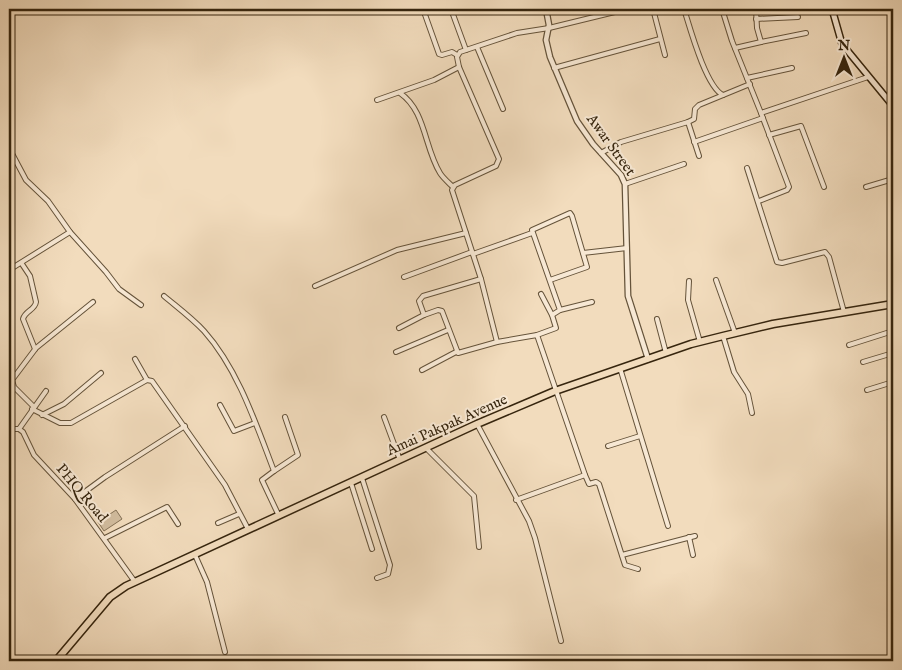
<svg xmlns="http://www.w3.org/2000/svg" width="902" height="670" viewBox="0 0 902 670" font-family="'IM FELL English',serif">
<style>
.green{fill:#d2bd9f;stroke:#847156}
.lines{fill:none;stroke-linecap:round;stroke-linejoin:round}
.minor-casing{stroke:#65533a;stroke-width:6}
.tertiary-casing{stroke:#65533a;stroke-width:7}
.secondary-casing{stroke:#36250e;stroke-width:8}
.trunk-casing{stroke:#36250e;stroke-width:9}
.minor{stroke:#f7e8d4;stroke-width:4}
.tertiary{stroke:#f7e8d4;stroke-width:4.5}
.secondary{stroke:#f7e8d4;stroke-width:5}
.trunk{stroke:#f2dcbd;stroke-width:6}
.labels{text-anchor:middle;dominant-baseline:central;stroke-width:4;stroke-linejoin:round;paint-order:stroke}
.street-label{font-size:15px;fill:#36250e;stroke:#f7e8d4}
</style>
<rect width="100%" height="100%" fill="#f2dcbd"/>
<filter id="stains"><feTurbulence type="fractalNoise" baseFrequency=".004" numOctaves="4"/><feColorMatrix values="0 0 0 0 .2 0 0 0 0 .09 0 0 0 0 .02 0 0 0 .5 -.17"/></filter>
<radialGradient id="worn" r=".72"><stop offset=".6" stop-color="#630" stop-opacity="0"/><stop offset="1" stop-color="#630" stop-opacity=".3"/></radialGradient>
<polygon class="green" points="116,510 122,519 104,531 98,522"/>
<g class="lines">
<g class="minor-casing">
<g id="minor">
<polyline points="423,9 439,54 442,55 452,52 457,55"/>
<polyline points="451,9 466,50"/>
<polyline points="653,9 665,55"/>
<path d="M684,9c6,19 22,78 39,86"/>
<polyline points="722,9 732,41 761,113 868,77"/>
<polyline points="756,9 757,28 761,42 806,33"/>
<polyline points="756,19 798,17"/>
<polyline points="477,47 503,109"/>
<polyline points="735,48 761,42"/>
<polyline points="554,68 660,39"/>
<polyline points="747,78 792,68"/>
<path d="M400,93c26,18 24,54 40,80 3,5 9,10 13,14"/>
<polyline points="377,100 434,80 459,67"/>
<polyline points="688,122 694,119 695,109 699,105 750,84"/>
<polyline points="769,135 801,126 824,187"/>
<polyline points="694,142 763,118"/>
<polyline points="9,148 26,180 48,201 70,232 106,272 119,289 141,305"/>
<polyline points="601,153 621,142 688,122 699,156"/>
<polyline points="891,155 893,167"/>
<polyline points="747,168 777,262 782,263 825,252 829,257 844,312"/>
<polyline points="625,184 684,164"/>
<polyline points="866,187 893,179"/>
<polyline points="759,201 787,190 789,187 761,113"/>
<polyline points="583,253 627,248"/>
<polyline points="473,254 532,233"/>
<path d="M22,264l8,12 6,26c-1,8 -11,9 -13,17l12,30"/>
<polyline points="9,270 70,232"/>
<polyline points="404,277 472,252"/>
<polyline points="481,279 423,296 419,301 424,315 438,310 442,311 458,353 497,342"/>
<polyline points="550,280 587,267 572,216 570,213 532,230 560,310 552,315"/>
<polyline points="716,280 735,333"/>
<polyline points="689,281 688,300 700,342"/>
<polyline points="315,286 397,250 466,233"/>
<path d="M164,296c13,11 28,22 40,35 34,38 52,93 70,140l-12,9 17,36"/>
<polyline points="560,310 592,302"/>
<polyline points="657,319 666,353"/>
<polyline points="399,328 424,315"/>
<polyline points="537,335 556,328 552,315 541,294"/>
<polyline points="723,336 734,372 748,394 752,413"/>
<polyline points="849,345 893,331"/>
<polyline points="396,352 448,330"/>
<polyline points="135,359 147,380"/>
<polyline points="863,362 893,353"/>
<polyline points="620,368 668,526"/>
<polyline points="422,370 456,352"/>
<polyline points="867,390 893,382"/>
<polyline points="220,405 234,431 255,423"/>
<polyline points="34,407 14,387 12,380 36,348 93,302"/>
<polyline points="32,409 60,423 71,423 147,380 152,381 225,485 248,529"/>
<polyline points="42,415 64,404 101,373"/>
<polyline points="384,417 400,460"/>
<polyline points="477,424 529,521 535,538 561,641"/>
<polyline points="9,429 19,429 23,432 34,455 75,499 135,582"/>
<polyline points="19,429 46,391"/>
<polyline points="608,446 640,436"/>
<polyline points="426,448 474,496 479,547"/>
<polyline points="274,471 298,455 285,417"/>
<polyline points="585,475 589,484 596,482 599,484 625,565 638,569"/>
<polyline points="362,478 390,565 388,574 377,578"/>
<polyline points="351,483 372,549"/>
<polyline points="75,499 105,477 185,426"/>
<polyline points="516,500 585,475 537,335 497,342 481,279 452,190 455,185 496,166 499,159 459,67 457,57 460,52 517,33 549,28 627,9"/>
<polyline points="218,523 239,514"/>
<polyline points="689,537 693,555"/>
<polyline points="105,538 167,507 178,524"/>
<polyline points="195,555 207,582 225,652"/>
<polyline points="622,555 695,536"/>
</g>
</g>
<g class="tertiary-casing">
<polyline id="tertiary" points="546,9 549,25 546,40 550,57 577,121 593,144 621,175 625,184 628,296 648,359"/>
</g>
<g class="secondary-casing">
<polyline id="secondary" points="832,9 842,44 893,106"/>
</g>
<g class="trunk-casing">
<polyline id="trunk" points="56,661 110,597 126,586 477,424 555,391 691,344 723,336 773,324 893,304"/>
</g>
<use href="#minor" class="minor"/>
<use href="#tertiary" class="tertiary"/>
<use href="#secondary" class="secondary"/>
<use href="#trunk" class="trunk"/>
</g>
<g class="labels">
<g class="street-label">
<text transform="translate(611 145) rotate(54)">Awar Street</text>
<text transform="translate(447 425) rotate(-24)">Amai Pakpak Avenue</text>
<text transform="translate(82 493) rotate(50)">PHQ Road</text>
</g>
</g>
<rect width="902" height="670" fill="none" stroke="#f2dcbd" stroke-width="30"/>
<rect x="10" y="10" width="882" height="650" fill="none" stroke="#36250e" stroke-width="2.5"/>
<rect x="15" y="15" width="872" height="640" fill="none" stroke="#36250e"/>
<g transform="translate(844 58)" stroke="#f7e8d4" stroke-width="4" paint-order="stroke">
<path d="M0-4L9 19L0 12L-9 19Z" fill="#36250e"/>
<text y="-8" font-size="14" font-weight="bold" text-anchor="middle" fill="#36250e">N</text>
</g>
<rect width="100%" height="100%" filter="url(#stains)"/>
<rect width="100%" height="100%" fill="url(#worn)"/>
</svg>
